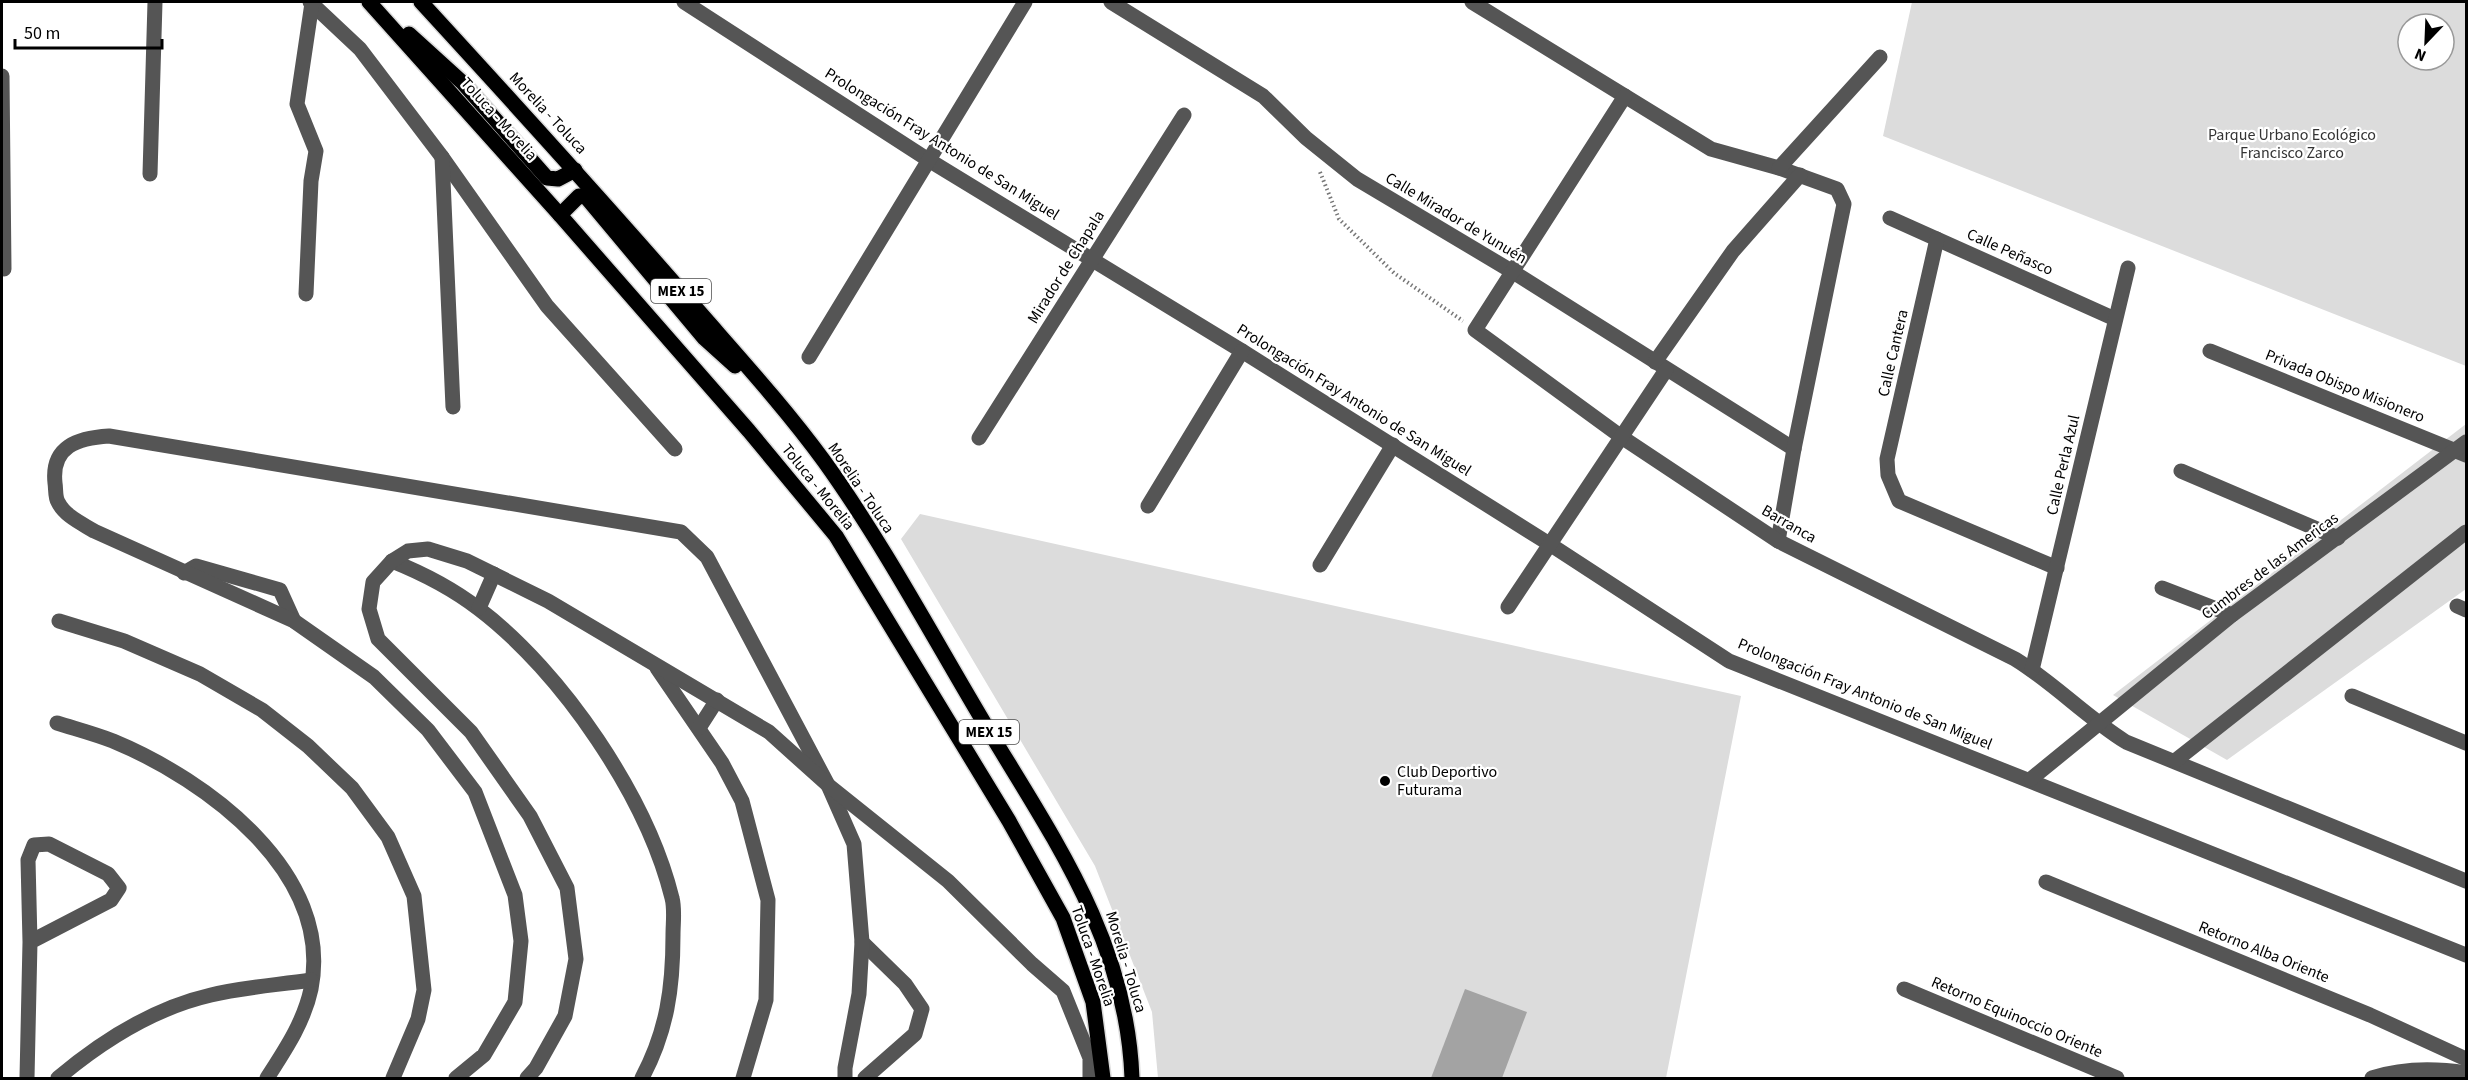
<svg xmlns="http://www.w3.org/2000/svg" width="2468" height="1080" viewBox="0 0 2468 1080" font-family="'Source Sans 3',sans-serif">
<style>
.green{fill:#dcdcdc;fill-rule:evenodd}
.water{fill:#a3a3a3}
.lines{fill:none;stroke-linecap:round;stroke-linejoin:round}
.major-casing{stroke:#dbdbdb;stroke-width:18}
.path{stroke:#777;stroke-width:4;stroke-dasharray:1.5 3;stroke-linecap:butt}
.minor{stroke:#555;stroke-width:15}
.major{stroke:#000;stroke-width:15}
.poi-dot{fill:#000;stroke:#fff;stroke-width:2}
.labels{text-anchor:middle;dominant-baseline:central;stroke-width:4.5;stroke-linejoin:round;paint-order:stroke}
.shield{fill:#fff;stroke:#4c4c4c;stroke-width:1.5}
.shield-label{font-size:15px;font-weight:bold;fill:#000}
.street-label{font-size:16px;fill:#000;stroke:#fff}
.park-label{font-size:16px;fill:#333;stroke:#fff}
.poi-label{font-size:16px;fill:#000;stroke:#fff;text-anchor:start}
</style>
<rect width="100%" height="100%" fill="#fff"/>
<g class="green">
<path d="M1912,2h554v364l-583,-230zM2408,24h36v36h-36z"/>
<polygon points="2466,424 2466,589 2227,760 2113,695"/>
<polygon points="920,514 1741,696 1666,1078 1158,1078 1152,1012 1095,866 901,539"/>
</g>
<polygon class="water" points="1465,989 1527,1012 1502,1078 1431,1078"/>
<g class="lines">
<g class="major-casing">
<g id="major">
<polyline points="369,2 560,215 749,431 836,536 1009,821 1063,918 1093,1002 1103,1078"/>
<path d="M421,2c90,98 180,197 268,298 46,53 94,105 135,161 61,85 111,180 165,270 67,111 138,212 143,347"/>
<polyline points="409,34 463,83 547,178 558,179 575,170"/>
<polyline points="560,215 579,196 586,197 704,338 735,366"/>
</g>
</g>
<polyline class="path" points="1320,172 1339,219 1394,273 1463,321"/>
<g class="minor">
<polyline points="310,2 360,49 442,157 547,306 675,449"/>
<polyline points="684,2 927,159 1242,351 1551,545 1729,661 2466,955"/>
<polyline points="1111,2 1263,96 1306,138 1357,179 1513,272 1794,449"/>
<polyline points="1472,2 1711,149 1779,168 1837,189 1844,204 1794,449 1778,541"/>
<polyline points="2,76 4,269"/>
<path d="M1625,96l-150,234 148,108 155,103 237,118c39,24 71,58 111,83l340,139"/>
<polyline points="442,157 453,407"/>
<polyline points="1779,168 1880,57"/>
<polyline points="150,174 155,2"/>
<polyline points="1890,218 2115,319"/>
<polyline points="1937,239 1887,459 1888,475 1899,501 2057,568"/>
<polyline points="306,294 311,181 316,151 297,104 312,3"/>
<polyline points="2210,351 2466,455"/>
<polyline points="809,357 1025,2"/>
<polyline points="1655,362 1733,251 1800,175"/>
<polyline points="979,438 1184,115"/>
<polyline points="2181,471 2338,538"/>
<polyline points="1148,506 1242,351"/>
<path d="M392,561c30,12 61,28 87,48 83,63 168,188 193,289 3,11 1,25 1,37 0,53 -6,96 -31,143"/>
<polyline points="1320,565 1393,445"/>
<polyline points="184,573 196,566 280,590 294,621"/>
<polyline points="2162,588 2232,615"/>
<polyline points="2457,606 2466,610"/>
<polyline points="1508,607 1666,370"/>
<polyline points="479,608 494,574"/>
<polyline points="59,621 124,641 200,674 262,710 308,746 352,788 388,837 414,896 424,990 418,1019 393,1078"/>
<polyline points="657,668 722,763 742,801 768,900 766,1000 743,1078"/>
<polyline points="2032,670 2128,268"/>
<polyline points="2352,696 2466,743"/>
<path d="M57,723c19,6 38,11 56,18 94,39 221,132 198,248 -7,33 -26,61 -44,89"/>
<polyline points="699,728 717,700"/>
<polyline points="2175,761 2466,532"/>
<polyline points="2031,779 2232,615 2466,442"/>
<polyline points="2046,882 2370,1015 2466,1059"/>
<polyline points="862,942 905,984 922,1009 915,1034 865,1078"/>
<polyline points="1904,989 2117,1078"/>
<polyline points="27,1078 30,942 28,860 34,845 49,844 108,874 119,888 111,900 30,942"/>
<path d="M58,1078c44,-37 96,-70 153,-83 32,-8 67,-10 100,-15"/>
<path d="M456,1078l28,-23 31,-53 6,-61 -6,-46 -40,-103 -47,-62 -54,-53 -80,-56 -200,-90c-13,-8 -29,-15 -36,-29 -3,-5 -2,-13 -3,-19 -4,-37 23,-45 54,-47l572,96 26,25 121,228 26,59 8,98 -3,52 -14,74v10"/>
<polyline points="527,1078 536,1068 565,1016 576,959 567,888 530,816 471,732 378,639 369,609 373,582 392,561 408,551 428,549 467,561 548,601 769,732 828,785 948,881 1032,964 1063,991 1090,1058 1090,1078"/>
<path d="M2372,1078c31,-10 62,-10 94,-5"/>
</g>
<use href="#major" class="major"/>
</g>
<circle class="poi-dot" cx="1385" cy="781" r="6"/>
<g class="labels">
<g class="shield">
<rect x="651" y="279" width="60" height="24" rx="4.5"/>
<rect x="959" y="720" width="60" height="24" rx="4.5"/>
</g>
<g class="shield-label">
<text x="681" y="291">MEX 15</text>
<text x="989" y="732">MEX 15</text>
</g>
<g class="street-label">
<text transform="translate(548 113) rotate(47)">Morelia - Toluca</text>
<text transform="translate(499 119) rotate(48)">Toluca - Morelia</text>
<text transform="translate(942 144) rotate(32)">Prolongación Fray Antonio de San Miguel</text>
<text transform="translate(1456 218) rotate(31)">Calle Mirador de Yunuén</text>
<text transform="translate(2010 252) rotate(24)">Calle Peñasco</text>
<text transform="translate(1066 267) rotate(-58)">Mirador de Chapala</text>
<text transform="translate(1893 353) rotate(-77)">Calle Cantera</text>
<text transform="translate(2345 386) rotate(22)">Privada Obispo Misionero</text>
<text transform="translate(1354 400) rotate(32)">Prolongación Fray Antonio de San Miguel</text>
<text transform="translate(2063 465) rotate(-77)">Calle Perla Azul</text>
<text transform="translate(818 487) rotate(51)">Toluca - Morelia</text>
<text transform="translate(861 488) rotate(56)">Morelia - Toluca</text>
<text transform="translate(1789 524) rotate(30)">Barranca</text>
<text transform="translate(2270 566) rotate(-37)">Cumbres de las Americas</text>
<text transform="translate(1865 694) rotate(22)">Prolongación Fray Antonio de San Miguel</text>
<text transform="translate(2264 952) rotate(22)">Retorno Alba Oriente</text>
<text transform="translate(1093 956) rotate(71)">Toluca - Morelia</text>
<text transform="translate(1126 962) rotate(73)">Morelia - Toluca</text>
<text transform="translate(2017 1017) rotate(23)">Retorno Equinoccio Oriente</text>
</g>
<g class="park-label">
<text x="2292" y="135">Parque Urbano Ecológico<tspan x="2292" dy="18">Francisco Zarco</tspan></text>
</g>
<g class="poi-label">
<text x="1397" y="772">Club Deportivo<tspan x="1397" dy="18">Futurama</tspan></text>
</g>
</g>
<rect width="2468" height="1080" fill="none" stroke="#000000" stroke-width="6"/>
<g transform="translate(2426 42) rotate(203)"><circle r="28" fill="#ffffff" stroke="#999999" stroke-width="1.5"/>
<path d="M0-4.5L10 22L0 15L-10 22Z" fill="#000000"/>
<text y="-9" font-size="16" font-weight="bold" text-anchor="middle" fill="#000000">N</text>
</g>
<path d="M15 39v9h147v-9" fill="none" stroke="#000000" stroke-width="3"/>
<text x="24" y="39" font-size="18" fill="#000000" stroke="#ffffff" stroke-width="4.5" paint-order="stroke">50 m</text>
</svg>
